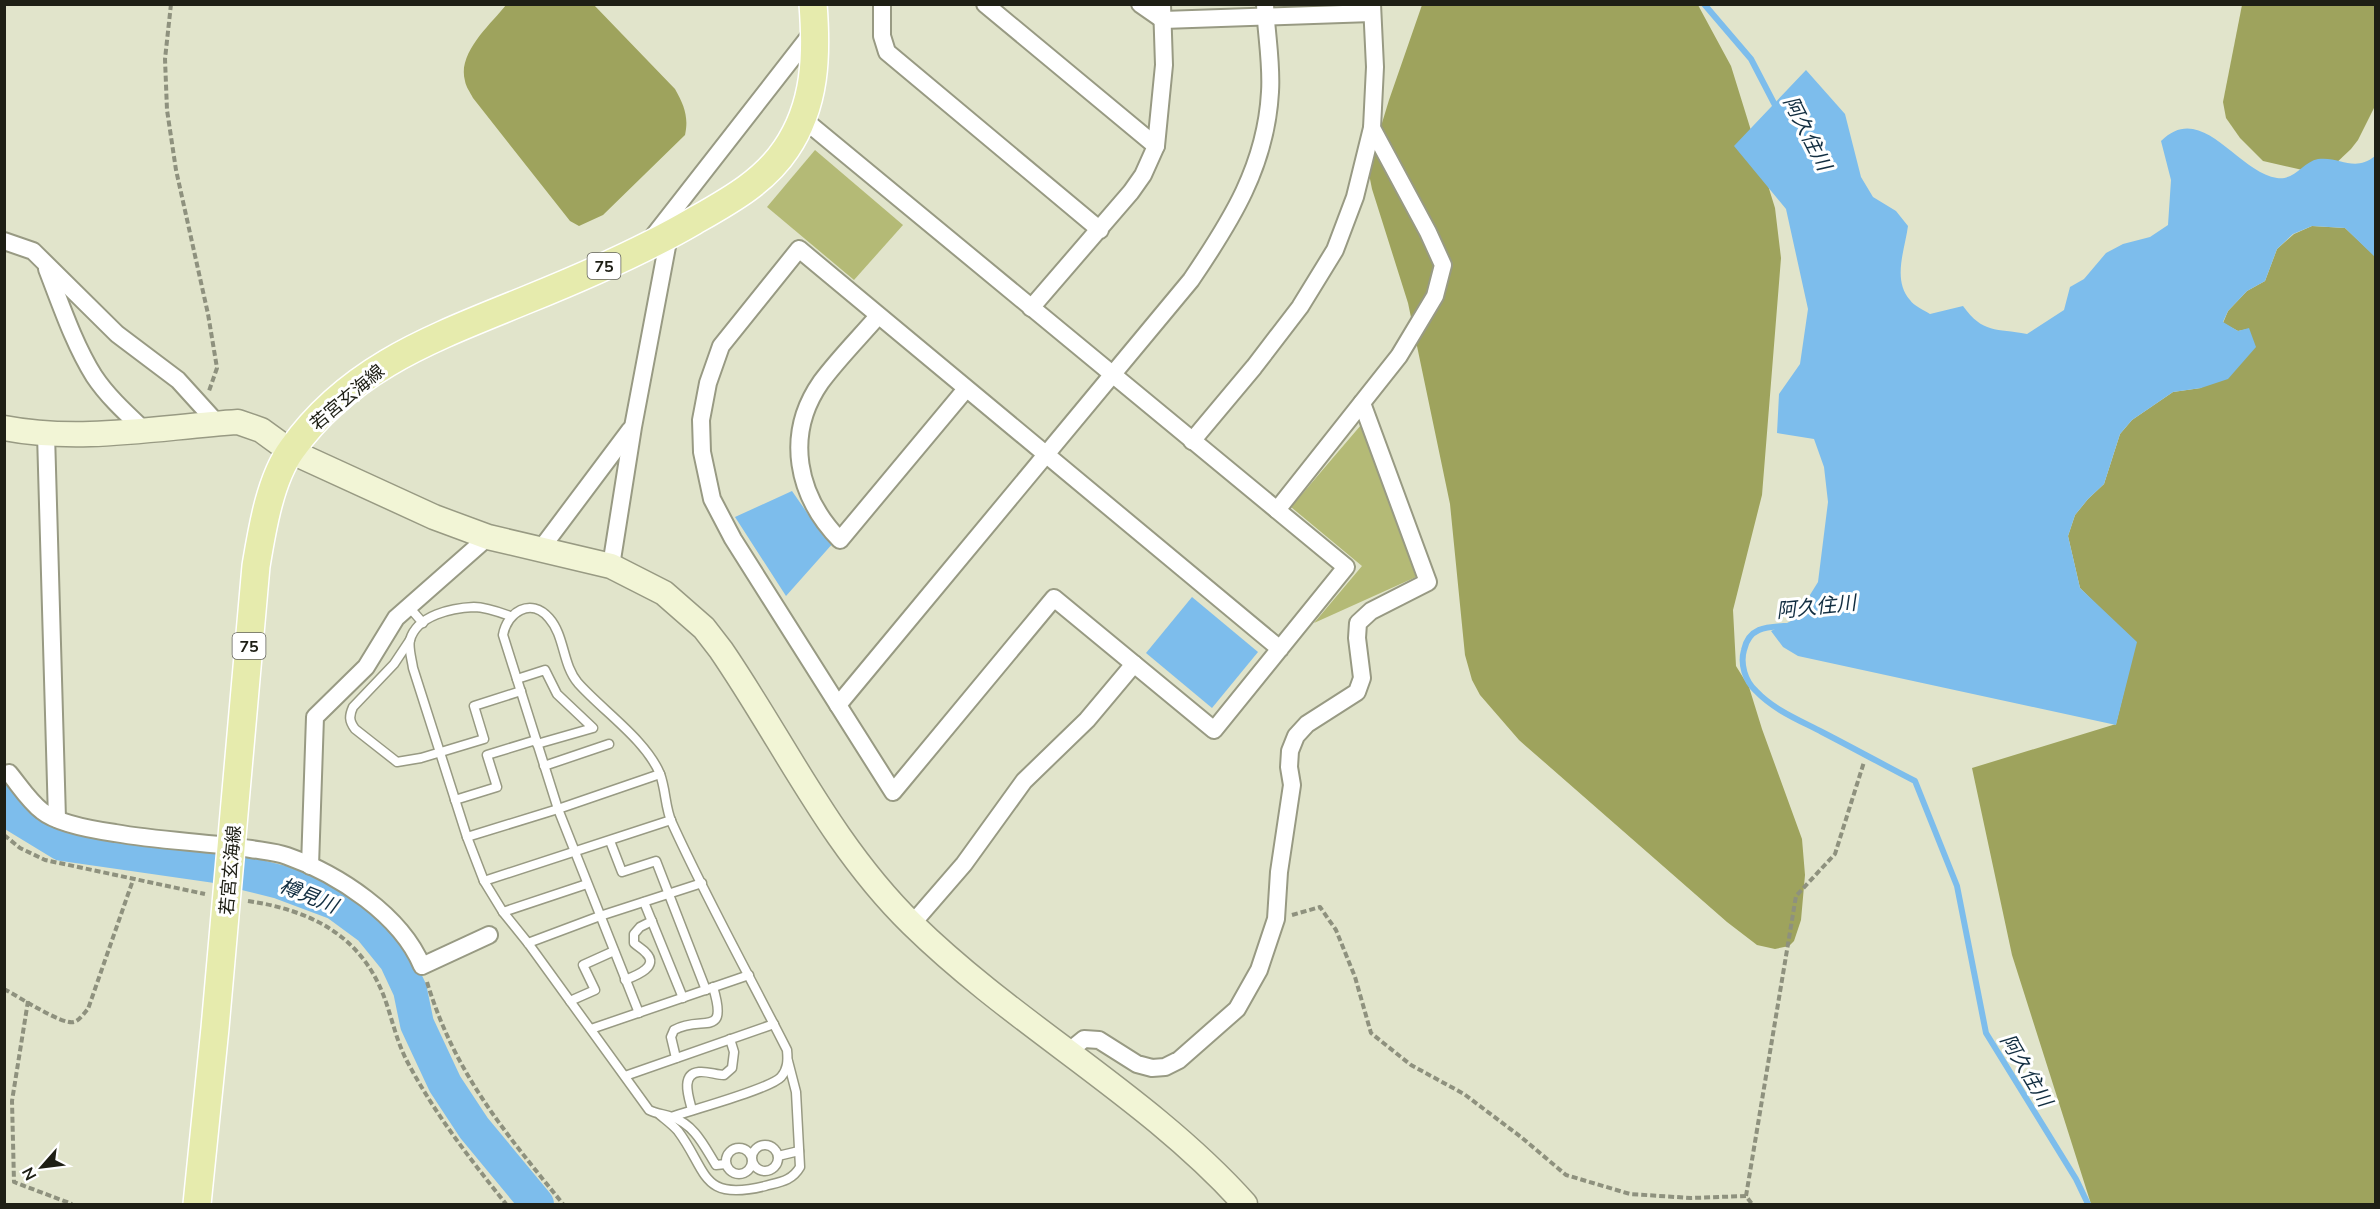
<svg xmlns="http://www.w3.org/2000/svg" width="2380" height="1209" viewBox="0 0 2380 1209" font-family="Mulish,'Noto Sans JP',sans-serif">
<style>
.green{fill:#b4ba76}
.forest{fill:#9ea35d}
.water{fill:#7dbdec}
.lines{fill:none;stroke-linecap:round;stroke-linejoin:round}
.stream{stroke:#7dbdec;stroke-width:6}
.river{stroke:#7dbdec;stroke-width:34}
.lane-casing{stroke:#989a83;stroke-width:11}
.street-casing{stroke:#989a83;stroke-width:20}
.secondary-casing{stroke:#989a83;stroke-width:27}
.primary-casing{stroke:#fff;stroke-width:30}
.path{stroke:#8e917e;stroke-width:4;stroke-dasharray:6 3;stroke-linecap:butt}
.lane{stroke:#fff;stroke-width:8}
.street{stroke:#fff;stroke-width:16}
.secondary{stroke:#f2f5d6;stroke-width:24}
.primary{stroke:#e6ebad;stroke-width:27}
.labels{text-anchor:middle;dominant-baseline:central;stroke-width:6;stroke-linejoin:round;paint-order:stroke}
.shield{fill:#fff;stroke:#62625b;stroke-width:1.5}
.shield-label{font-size:16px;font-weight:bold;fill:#1e1f15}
.street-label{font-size:18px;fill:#1e1f15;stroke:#fff}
.water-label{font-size:20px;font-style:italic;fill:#122e41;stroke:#fff}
</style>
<rect width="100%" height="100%" fill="#e1e4cb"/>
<g class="green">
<polygon points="815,150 903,225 854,280 767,207"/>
<polygon points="1361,425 1416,577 1314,623 1362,566 1291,507"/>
</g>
<g class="forest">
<path d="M506,5h88l81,84c9,16 14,28 10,46l-82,80 -24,11 -9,-5 -97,-123c-3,-6 -7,-11 -8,-17 -8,-28 26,-57 41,-76z"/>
<polygon points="1422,5 1698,5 1731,66 1775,208 1781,258 1762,495 1733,610 1736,666 1749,687 1762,729 1802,839 1805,875 1801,920 1794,941 1789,946 1775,949 1757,945 1727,922 1519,740 1480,695 1472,680 1465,655 1450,504 1408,303 1372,189 1368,169 1389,100"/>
<polygon points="2242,5 2375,5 2375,106 2358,140 2351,149 2333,166 2307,171 2263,161 2240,138 2226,118 2223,102"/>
<polygon points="2312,226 2345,228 2376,257 2375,1204 2091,1204 2012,955 1972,768 2116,724 2132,658 2098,606 2080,588 2068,536 2075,515 2088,499 2104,484 2120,434 2132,420 2173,392 2201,388 2248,329 2238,331 2223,323 2228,311 2247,291 2265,281 2277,249 2294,234"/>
</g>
<g class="water">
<path d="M1806,70l39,44 16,63 12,20 23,14 12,15c-3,23 -16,54 2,74 4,6 14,10 20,14l33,-8c20,28 33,22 64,28l37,-24 6,-23 14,-8 22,-26 17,-9 27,-7 18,-12 3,-45 -10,-39c41,-41 76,31 116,37 17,3 26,-16 41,-19 22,-3 36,14 57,-3v101l-30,-29 -33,-2 -19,8 -16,15 -12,32 -18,10 -19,20 -5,11 15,9 11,-3 7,19 -28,32 -27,9 -28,4 -41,28 -12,14 -16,50 -16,15 -13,16 -7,21 12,52 57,54 -21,83 -318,-69 -15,-9 -12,-16 24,-12 23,-37 10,-80 -4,-35 -10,-28 -37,-6 2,-39 21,-30 8,-55 -22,-100 -52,-63z"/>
<polygon points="792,491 824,537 834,542 786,596 735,517"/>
<polygon points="1192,597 1258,652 1212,708 1146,653"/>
</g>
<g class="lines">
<g class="stream">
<polyline points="1704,4 1751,59 1777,109"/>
<path d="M1786,626c-19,1 -37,1 -42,24 -4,14 1,31 12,41 18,19 43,29 66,41 31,16 62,33 93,49l42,105 29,147 90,146 12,25"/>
</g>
<polyline class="river" points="4,802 16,816 62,844 215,866 280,882 336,903 370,928 396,960 410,990 417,1024 445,1084 474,1128 537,1204"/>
<g class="lane-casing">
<g id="lane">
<polyline points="409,607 423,623"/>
<path d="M410,640l-16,24 -41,43c-4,9 -4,14 2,22l42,33 24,-4 63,-19 -10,-33 47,-15"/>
<polyline points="517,679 545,670 557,694 593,728 537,744"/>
<polyline points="544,766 609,744"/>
<polyline points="455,800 497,787 487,755 536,740"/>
<path d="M467,837l-54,-169c-1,-8 -5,-20 -3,-28 7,-25 42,-32 64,-33 12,0 25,5 36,9"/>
<polyline points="610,841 622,872 656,861 706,990"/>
<polyline points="484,881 671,820"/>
<polyline points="644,902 683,998"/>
<polyline points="503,912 587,884"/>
<polyline points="528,943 600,916 702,883"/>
<path d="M625,980c10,-4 35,-13 21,-27 -3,-4 -8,-6 -12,-10v-9l6,-7 12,-6"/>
<polyline points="570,1001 595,990 583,965 614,951"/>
<polyline points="639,1013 558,809 660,774"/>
<polyline points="591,1029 749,975"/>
<path d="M676,1058l-5,-21 3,-7c28,-16 55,10 39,-43"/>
<polyline points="625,1076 774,1024"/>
<path d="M692,1110c-3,-12 -12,-36 7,-38 9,-1 17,3 25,3l8,-7 2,-16 -4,-13"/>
<path d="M660,1115c6,5 13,10 18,16 30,40 22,71 87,55 15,-4 27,-5 35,-19l-4,-75 -8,-31"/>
<path d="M671,1117c21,-7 99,-28 110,-40 7,-8 7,-17 6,-27 -38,-75 -80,-150 -115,-227 -7,-15 -6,-33 -12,-49 -14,-34 -57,-63 -82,-91 -16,-19 -13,-47 -29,-65 -18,-21 -42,-6 -46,17l55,174 -91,28 17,44 19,31 25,31 121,167c8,4 15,4 23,7 23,8 32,29 44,48l10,-1"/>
<circle cx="765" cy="1158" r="13"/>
<circle cx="739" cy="1161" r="13"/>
<polyline points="778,1156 799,1151"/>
</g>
</g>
<g class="street-casing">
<g id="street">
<polyline points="882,4 882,36 887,52 1100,230"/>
<polyline points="985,4 1156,146"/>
<polyline points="1140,4 1163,20 1372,13"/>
<polyline points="802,118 1346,567 1214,730 1054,598 893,792 733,539 712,499 702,452 701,420 708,383 721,346 799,249 1280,649"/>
<polyline points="652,238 815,29"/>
<polyline points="4,241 33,251 117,334 178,380 217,423"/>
<path d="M47,269c14,36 27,75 47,107 14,21 33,38 51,55"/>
<polyline points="1031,308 1131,192 1143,175 1156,146 1164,65 1162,4"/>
<path d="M878,316c-19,22 -40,43 -57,66 -37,53 -24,114 19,158l126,-151"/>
<polyline points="46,434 57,819"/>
<polyline points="1192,441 1254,367 1300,307 1335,250 1355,197 1372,128 1375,67 1372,4"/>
<polyline points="1277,510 1399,356 1435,296 1443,265 1428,232 1372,128"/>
<polyline points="540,550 630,430"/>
<polyline points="611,566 633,427 669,236"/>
<path d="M838,705l353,-425c40,-59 75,-114 79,-188 2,-29 -4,-59 -5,-88"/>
<path d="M9,773c10,12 20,28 33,38 16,13 52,19 73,22 45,8 91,9 136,16 12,2 25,3 36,7 51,18 114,59 135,110l67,-31"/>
<polyline points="310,866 315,717 366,667 396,618 488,537"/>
<polyline points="912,924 964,864 1024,781 1087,720 1134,664"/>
<polyline points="1068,1052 1084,1039 1099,1040 1137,1064 1152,1068 1165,1067 1179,1060 1237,1009 1259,970 1276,919 1279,872 1292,785 1289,767 1290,751 1296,736 1307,724 1357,692 1362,678 1357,638 1358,623 1371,611 1428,582 1362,403"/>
</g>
</g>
<g class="secondary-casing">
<path id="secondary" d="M4,428c78,15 156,-1 234,-6l23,8 29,21 144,66 54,20 123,29 53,27 40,35 17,22c63,92 110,195 191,274 104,102 236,172 333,280"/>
</g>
<g class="primary-casing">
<path id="primary" d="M197,1204l18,-176 41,-462c6,-36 14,-87 36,-117 59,-83 144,-112 234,-149 57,-23 115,-48 168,-79 35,-20 70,-39 92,-72 30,-44 31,-94 27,-145"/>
</g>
<g class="path">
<polyline points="171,4 165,59 167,110 176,170 208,314 217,368 209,391"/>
<polyline points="4,835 20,848 45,860 205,894"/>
<path d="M248,901c61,9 111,33 135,93 9,23 13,47 25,69 27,51 62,96 98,141"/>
<polyline points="1292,915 1320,907 1336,930 1355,977 1371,1033 1411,1065 1464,1094 1521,1137 1566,1175 1630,1194 1691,1198 1746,1196 1752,1204"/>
<path d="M427,982c28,92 77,149 136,222"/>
<path d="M4,989c14,7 57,36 70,33 6,-2 10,-9 14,-13l45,-129"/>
<polyline points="28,1001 12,1101 14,1182 72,1204"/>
<polyline points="1746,1196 1796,896 1835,854 1864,762"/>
</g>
<use href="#lane" class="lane"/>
<use href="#street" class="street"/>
<use href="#secondary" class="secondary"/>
<use href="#primary" class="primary"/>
</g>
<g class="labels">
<g class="shield">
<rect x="587.5" y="253" width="33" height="26" rx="4.5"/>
<rect x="232.5" y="633" width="33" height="26" rx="4.5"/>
</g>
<g class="shield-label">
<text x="604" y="266">75</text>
<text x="249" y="646">75</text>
</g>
<g class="street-label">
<text transform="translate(347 397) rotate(-40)">若宮玄海線</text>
<text transform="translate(230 870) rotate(-85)">若宮玄海線</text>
</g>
<g class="water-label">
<text transform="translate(1808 133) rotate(63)">阿久住川</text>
<text transform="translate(1816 606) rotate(-6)">阿久住川</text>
<text transform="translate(309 895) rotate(22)">樽見川</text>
<text transform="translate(2027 1070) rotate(59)">阿久住川</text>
</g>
</g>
<rect width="2380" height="1209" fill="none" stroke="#1e1f15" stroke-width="12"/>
<g transform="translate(42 1167) rotate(242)" stroke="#ffffff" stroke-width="4.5" paint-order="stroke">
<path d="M0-4.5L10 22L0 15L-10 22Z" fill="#1e1f15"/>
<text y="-9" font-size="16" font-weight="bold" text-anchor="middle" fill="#1e1f15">N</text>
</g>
</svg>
